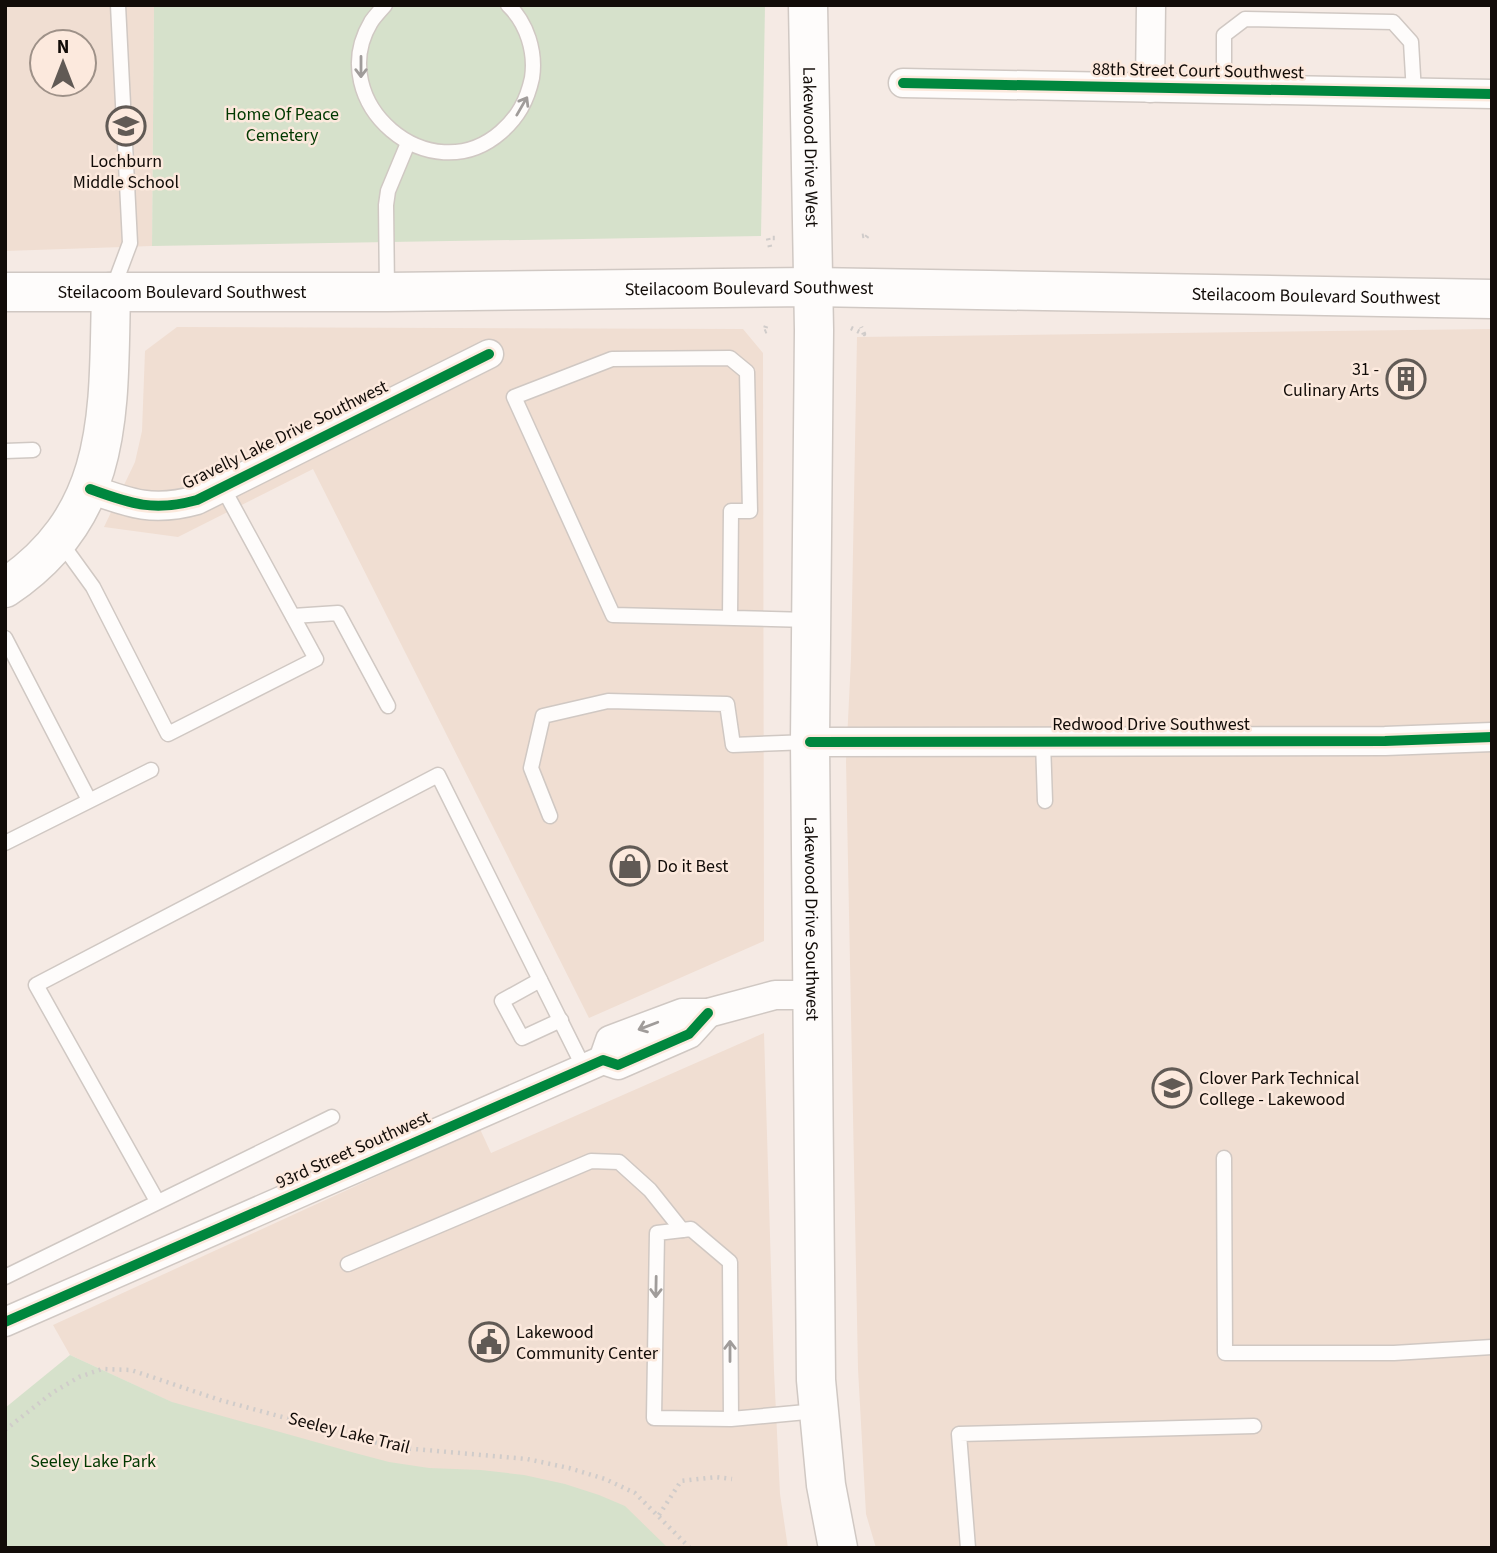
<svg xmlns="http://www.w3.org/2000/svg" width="1497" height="1553" viewBox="0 0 1497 1553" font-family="'Source Sans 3',sans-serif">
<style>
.built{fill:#f0ded2;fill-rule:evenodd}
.green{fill:#d6e1cb}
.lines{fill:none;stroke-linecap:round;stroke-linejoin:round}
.lane-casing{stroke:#d0c8c3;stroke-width:17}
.street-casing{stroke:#d0c8c3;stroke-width:31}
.secondary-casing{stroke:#d0c8c3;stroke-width:41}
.path{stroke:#d0ccca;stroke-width:4.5;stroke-dasharray:2 5;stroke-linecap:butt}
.lane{stroke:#fefcfb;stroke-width:14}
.street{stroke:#fefcfb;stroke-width:28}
.secondary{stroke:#fefcfb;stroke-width:38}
.cycleway-casing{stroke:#fce9dd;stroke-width:15}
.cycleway{stroke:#00873e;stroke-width:10}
.oneway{stroke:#a09c9a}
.labels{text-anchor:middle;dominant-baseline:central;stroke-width:5;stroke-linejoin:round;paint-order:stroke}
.street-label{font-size:18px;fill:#120c08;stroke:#fce9dd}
.park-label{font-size:18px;fill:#013900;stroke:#fce9dd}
.poi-label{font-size:18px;fill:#120c08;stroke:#fce9dd;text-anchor:start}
</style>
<rect width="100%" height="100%" fill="#f5eae4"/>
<g class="built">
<path d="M5,5h149l-2,241 -147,5zM42,42h42v42h-42z"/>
<polygon points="177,327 743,329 763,353 764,941 589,1018 313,469 178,537 104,527 135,462 142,431 145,351"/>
<polygon points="1492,329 1492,1548 876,1548 866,1514 858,1369 846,761 851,659 857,337"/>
<polygon points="764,1033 774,1371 780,1494 788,1548 486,1548 70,1355 53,1325 480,1129 491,1153"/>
</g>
<g class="green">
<polygon points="154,5 765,5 761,236 152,246"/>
<polygon points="70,1355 172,1402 355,1453 389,1462 429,1468 481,1470 524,1475 565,1484 599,1495 625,1506 668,1548 5,1548 5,1408"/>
</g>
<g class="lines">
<g class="lane-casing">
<g id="lane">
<path d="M385,5c-5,6 -10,11 -14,17 -48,80 59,172 130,110 17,-15 26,-31 31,-54 4,-26 -5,-55 -24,-73"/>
<polyline points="1224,89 1224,35 1245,19 1393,22 1411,42 1414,93"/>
<polyline points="387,290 386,205 388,191 408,143"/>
<polyline points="112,291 130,243 118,5"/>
<polyline points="5,451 33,450"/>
<polyline points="59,540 93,587 168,734 316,659 223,488"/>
<polyline points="293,616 338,613 388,706"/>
<polyline points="730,617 731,511 750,511 747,372 730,358 612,359 514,397 613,615 809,620"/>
<polyline points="5,638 89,800"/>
<polyline points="1043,742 1045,801"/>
<polyline points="550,816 531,768 543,716 608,701 727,704 733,745 809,742"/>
<polyline points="5,843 151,770"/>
<polyline points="540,980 502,1001 522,1038 561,1020"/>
<polyline points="1224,1158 1225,1353 1394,1353 1492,1347"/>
<polyline points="157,1201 36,985 438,775 584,1068"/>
<polyline points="348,1264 591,1161 619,1162 650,1190 682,1230"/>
<polyline points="5,1277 332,1117"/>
<polyline points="731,1419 730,1262 691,1229 657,1233 654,1418 731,1419 817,1411"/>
<polyline points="968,1548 959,1434 1254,1426"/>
</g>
</g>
<g class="street-casing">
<g id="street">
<polyline points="903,83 1492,94"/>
<polyline points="1150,88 1151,5"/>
<path d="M90,489c41,15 64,23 107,11l292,-146"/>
<polyline points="810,742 1385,741 1492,737"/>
<polyline points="603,1060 610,1040 682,1013 708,1013 775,995 812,995"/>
<polyline points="5,1322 603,1060 618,1065 689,1034 708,1013"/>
</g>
</g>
<g class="secondary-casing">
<g id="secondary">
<path id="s1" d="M808,5l6,325 -4,412 6,638 10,105 12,63"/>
<path id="s2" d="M5,292h382l426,-5 679,12"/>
<path d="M5,588c111,-74 103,-178 106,-296"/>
</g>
</g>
<g class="path">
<polyline points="862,236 868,235 865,239"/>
<polyline points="770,247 768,238 778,238"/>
<polyline points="766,326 764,332 769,330"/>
<polyline points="851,328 864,334 861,327"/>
<polyline points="5,1430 52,1393 79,1377 102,1369 131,1370 220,1400 392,1447 527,1459 569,1468 605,1479 635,1493 690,1548"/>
<polyline points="659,1515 681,1481 716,1477 732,1479"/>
</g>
<use href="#lane" class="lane"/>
<use href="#street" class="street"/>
<use href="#secondary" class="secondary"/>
<g class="cycleway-casing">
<g id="cycleway">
<polyline points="903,83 1492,94"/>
<path d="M90,489c41,15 64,23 107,11l292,-146"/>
<polyline points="810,742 1385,741 1492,737"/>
<polyline points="5,1322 603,1060 618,1065 689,1034 708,1013"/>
</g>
</g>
<use href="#cycleway" class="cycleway"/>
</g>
<defs><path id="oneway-shaft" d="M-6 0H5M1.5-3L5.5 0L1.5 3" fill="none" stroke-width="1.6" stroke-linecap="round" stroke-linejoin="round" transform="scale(1.75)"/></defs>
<g class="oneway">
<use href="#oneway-shaft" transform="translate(361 67) rotate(90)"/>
<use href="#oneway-shaft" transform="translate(522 106) rotate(-60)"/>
<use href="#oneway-shaft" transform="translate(648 1026) rotate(159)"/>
<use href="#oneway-shaft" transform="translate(656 1287) rotate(91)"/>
<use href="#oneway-shaft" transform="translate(730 1351) rotate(-90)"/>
</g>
<defs>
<g id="school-ring" transform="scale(2.0125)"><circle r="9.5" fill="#fce9dd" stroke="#615a55" stroke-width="1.5"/><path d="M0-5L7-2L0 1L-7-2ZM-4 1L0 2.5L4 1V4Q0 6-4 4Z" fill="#615a55"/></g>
<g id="building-ring" transform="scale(2.0125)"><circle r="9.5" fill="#fce9dd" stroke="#615a55" stroke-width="1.5"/><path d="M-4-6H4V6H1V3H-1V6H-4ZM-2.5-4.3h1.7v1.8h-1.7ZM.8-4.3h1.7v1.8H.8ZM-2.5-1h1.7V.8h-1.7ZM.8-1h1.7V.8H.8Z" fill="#615a55"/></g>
<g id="shop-ring" transform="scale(2.0125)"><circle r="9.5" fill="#fce9dd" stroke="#615a55" stroke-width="1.5"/><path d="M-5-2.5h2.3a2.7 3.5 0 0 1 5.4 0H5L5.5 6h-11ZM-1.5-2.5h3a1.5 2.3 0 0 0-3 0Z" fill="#615a55"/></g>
<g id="university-ring" transform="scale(2.0125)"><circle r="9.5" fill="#fce9dd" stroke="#615a55" stroke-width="1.5"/><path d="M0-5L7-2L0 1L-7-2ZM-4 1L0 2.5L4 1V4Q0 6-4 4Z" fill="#615a55"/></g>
<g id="civic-ring" transform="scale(2.0125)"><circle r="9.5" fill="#fce9dd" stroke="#615a55" stroke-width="1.5"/><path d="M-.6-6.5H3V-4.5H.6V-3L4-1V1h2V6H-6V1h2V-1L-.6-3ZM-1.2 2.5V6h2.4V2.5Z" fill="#615a55"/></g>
</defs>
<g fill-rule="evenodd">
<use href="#school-ring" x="126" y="126"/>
<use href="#building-ring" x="1406" y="379"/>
<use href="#shop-ring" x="630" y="866"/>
<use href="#university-ring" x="1172" y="1088"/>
<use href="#civic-ring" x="489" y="1342"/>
</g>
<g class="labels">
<g class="street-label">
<text transform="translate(1198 71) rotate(1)">88th Street Court Southwest</text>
<text stroke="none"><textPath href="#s1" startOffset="142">Lakewood Drive West</textPath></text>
<text stroke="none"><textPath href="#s2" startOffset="744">Steilacoom Boulevard Southwest</textPath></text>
<text stroke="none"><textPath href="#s2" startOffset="177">Steilacoom Boulevard Southwest</textPath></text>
<text stroke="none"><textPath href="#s2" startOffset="1311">Steilacoom Boulevard Southwest</textPath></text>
<text transform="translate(285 435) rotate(-26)">Gravelly Lake Drive Southwest</text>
<text x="1151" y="724">Redwood Drive Southwest</text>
<text stroke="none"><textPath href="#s1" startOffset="914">Lakewood Drive Southwest</textPath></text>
<text transform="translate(353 1150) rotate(-24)">93rd Street Southwest</text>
<text transform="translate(349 1433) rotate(14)">Seeley Lake Trail</text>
</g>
<g class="park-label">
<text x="282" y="114">Home Of Peace<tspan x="282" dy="21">Cemetery</tspan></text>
<text x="93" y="1461">Seeley Lake Park</text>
</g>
<g class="poi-label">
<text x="126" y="161" text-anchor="middle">Lochburn<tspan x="126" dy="21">Middle School</tspan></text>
<text x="1379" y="369" text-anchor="end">31 -<tspan x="1379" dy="21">Culinary Arts</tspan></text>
<text x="657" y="866">Do it Best</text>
<text x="1199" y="1078">Clover Park Technical<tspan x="1199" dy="21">College - Lakewood</tspan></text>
<text x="516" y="1332">Lakewood<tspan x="516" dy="21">Community Center</tspan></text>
</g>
</g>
<rect width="1497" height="1553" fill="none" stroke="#120c08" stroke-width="14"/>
<g transform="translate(63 63)"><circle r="33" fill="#fce9dd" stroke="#9e9188" stroke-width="2"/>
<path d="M0-5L12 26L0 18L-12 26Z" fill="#615a55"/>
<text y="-10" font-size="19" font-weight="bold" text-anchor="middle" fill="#120c08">N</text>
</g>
</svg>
